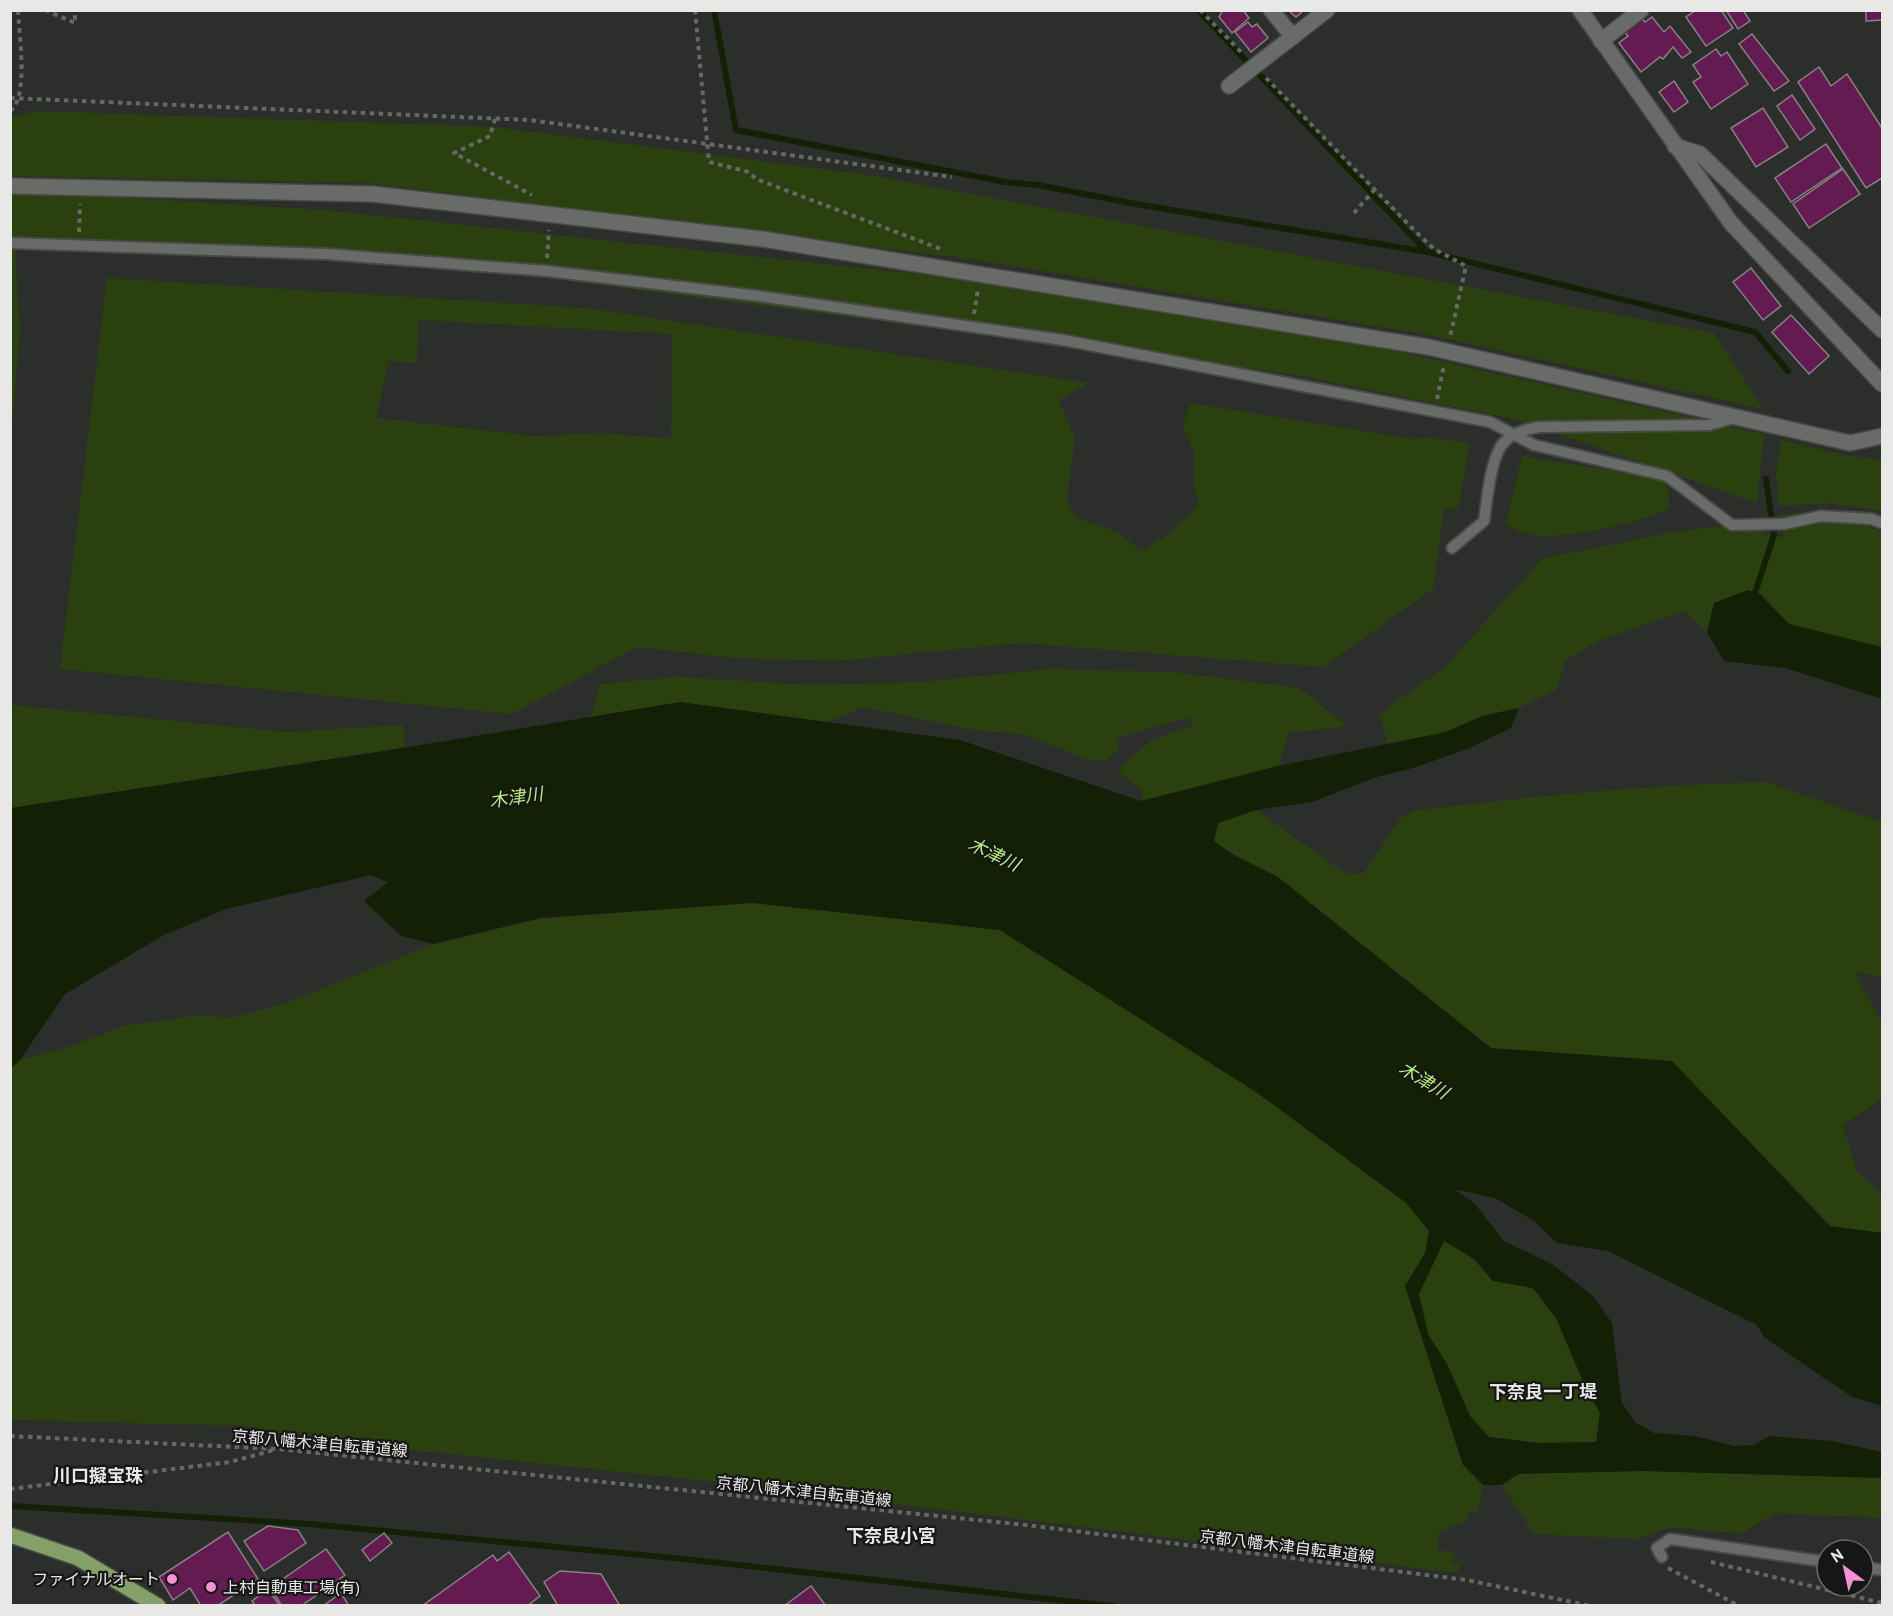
<svg xmlns="http://www.w3.org/2000/svg" width="1893" height="1616" viewBox="0 0 1893 1616" font-family="'PT Sans','Noto Sans JP',sans-serif">
<style>
.green{fill:#2a410f;fill-rule:evenodd}
.water{fill:#132006;fill-rule:evenodd}
.lines{fill:none;stroke-linecap:round;stroke-linejoin:round}
.stream{stroke:#132006;stroke-width:6}
.building{fill:#631b52;stroke:#868184;stroke-width:1.5}
.lane-casing{stroke:#484946;stroke-width:14}
.street-casing{stroke:#484946;stroke-width:18}
.primary-casing{stroke:#484946;stroke-width:18}
.path{stroke:#666865;stroke-width:4;stroke-dasharray:4.5 4.5;stroke-linecap:butt}
.lane{stroke:#686b67;stroke-width:10}
.street{stroke:#686b67;stroke-width:15}
.primary{stroke:#83a069;stroke-width:15}
.poi-dot{fill:#f391d6;stroke:#151615;stroke-width:2}
.labels{text-anchor:middle;dominant-baseline:central;stroke-width:4.5;stroke-linejoin:round;paint-order:stroke}
.street-label{font-size:16px;fill:#e8e9e7;stroke:#151615}
.poi-label{font-size:16px;fill:#e8e9e7;stroke:#151615;text-anchor:end}
.water-label{font-size:18px;font-style:italic;fill:#b7ef81;stroke:#151615}
.neighbourhood-label{font-size:18px;font-weight:bold;fill:#e8e9e7;stroke:#151615}
</style>
<rect width="100%" height="100%" fill="#2c2e2b"/>
<g class="green">
<polygon points="37,111 493,127 869,175 1714,333 1763,409 1435,336 977,260 368,183 11,176 10,117"/>
<polygon points="11,193 66,194 325,210 991,282 1261,321 1764,434 1757,503 1518,420 1296,375 539,277 69,242 11,241"/>
<polygon points="10,246 15,246 20,331 11,437"/>
<path d="M107,278l478,30 504,75 -30,17 16,38 -8,63 10,17 41,14 23,19 25,-15 33,-32 -6,-23 2,-27 -12,-28 7,-23 221,36 17,-1 42,5 -12,66h-14l-11,80 -110,78 -302,-24 -184,18 -102,-3 -98,-11 -125,67 -452,-45zM419,320l253,14 -1,105 -68,-6 -69,3 -158,-18 13,-57 28,2z"/>
<polygon points="1781,440 1844,455 1882,460 1882,511 1830,503 1779,506 1776,476"/>
<path d="M1522,456l142,24 5,14v15c-33,15 -102,30 -138,26 -8,-1 -18,-7 -26,-10z"/>
<polygon points="1817,511 1861,522 1882,533 1882,647 1789,624 1760,594 1714,603 1707,632 1684,611 1598,641 1566,660 1556,690 1519,708 1482,716 1446,732 1388,744 1380,716 1395,702 1443,669 1542,559 1669,533 1754,521 1765,535 1784,537 1779,515"/>
<polygon points="1050,669 1171,672 1299,688 1347,726 1289,733 1278,766 1141,801 1143,791 1117,770 1152,740 1193,725 1190,717 1116,738 1119,748 1107,761 1088,760 1027,735 968,729 864,707 828,722 680,702 591,717 600,684 678,677 811,685 922,682"/>
<polygon points="11,705 287,732 403,725 405,747 11,808"/>
<path d="M1766,782l116,40v155l-27,-5 27,51v76l-39,26 14,47 25,22v39l-51,-7 -159,-164 -181,-14 -213,-171 -46,-23 -18,-13 4,-18 38,-13 89,63 18,1 37,-55 13,-8c117,-15 235,-26 353,-29z"/>
<polygon points="752,903 1000,930 1256,1092 1405,1202 1430,1231 1425,1253 1405,1286 1463,1464 1483,1485 1478,1511 1470,1512 1467,1521 1439,1532 1438,1549 1456,1554 1452,1562 1460,1563 1458,1573 717,1482 335,1442 246,1426 11,1420 10,1068 20,1060 71,1046 124,1026 200,1015 231,1018 286,1003 434,944 540,919"/>
<polygon points="1444,1241 1474,1259 1493,1281 1533,1288 1556,1318 1582,1379 1600,1413 1597,1442 1538,1443 1489,1437 1470,1416 1447,1364 1428,1334 1419,1294"/>
<polygon points="1643,1471 1882,1478 1882,1518 1775,1513 1740,1534 1670,1527 1637,1539 1534,1534 1502,1485 1518,1474"/>
</g>
<g class="water">
<polygon points="1748,590 1760,594 1789,624 1882,647 1882,699 1785,668 1724,661 1707,632 1714,603"/>
<path d="M680,702l280,38 181,61 137,-35 168,-34 36,-16 37,-8 -8,20 -41,20 -57,20 -36,9 -65,25 -56,8 -38,13 -4,18 18,13 46,23 213,171 181,13 158,165 52,7v173l-30,-9 -88,-60 -7,-12 -149,-74 -51,-8 -23,-22 -39,-23 -41,-9 20,14 30,38 48,23 40,31 20,28 10,80 13,19 19,11 41,3 40,10 19,-1 15,-9 63,5 50,11v26l-239,-7 -125,3 -16,11h-19l-20,-20 -58,-179 20,-33 4,-22 -24,-29 -149,-110 -256,-162 -248,-27 -212,15 -106,26 -33,-8 -37,-35 24,-19 -17,-7 -145,34 -62,26 -99,59 -45,66 -9,8v-260l367,-56zM1444,1241l30,18 19,22 40,7 23,30 26,61 18,34 -4,29 -58,1 -49,-6 -19,-21 -23,-52 -19,-30 -9,-40z"/>
</g>
<g class="lines">
<g class="stream">
<polyline points="714,10 736,130 1005,182 1038,185 1141,205 1428,252 1755,332 1788,371"/>
<polyline points="1198,10 1427,252"/>
<polyline points="1753,599 1774,535 1766,479"/>
<polyline points="10,1506 309,1524 674,1558 1113,1606"/>
</g>
</g>
<g class="building">
<polygon points="1223,10 1243,10 1249,18 1232,33 1219,17"/>
<polygon points="1288,10 1304,10 1296,17"/>
<polygon points="1696,10 1721,10 1733,28 1706,46 1686,17"/>
<polygon points="1726,10 1743,10 1750,21 1738,29"/>
<polygon points="1866,10 1882,10 1882,20 1866,21"/>
<polygon points="1641,17 1645,22 1652,17 1664,32 1670,26 1691,52 1682,58 1673,47 1663,59 1660,57 1641,72 1619,43 1628,36 1624,31"/>
<polygon points="1248,22 1252,27 1257,24 1268,38 1251,52 1235,32"/>
<polygon points="1752,34 1789,81 1774,91 1739,44"/>
<polygon points="1716,49 1721,56 1727,52 1748,84 1711,109 1693,82 1701,77 1693,65"/>
<polygon points="1819,67 1831,86 1847,74 1882,128 1882,178 1866,188 1798,82"/>
<polygon points="1674,81 1688,102 1674,112 1659,92"/>
<polygon points="1792,95 1815,129 1800,140 1777,106"/>
<polygon points="1763,108 1788,147 1756,167 1731,128"/>
<polygon points="1826,144 1842,168 1791,202 1775,178"/>
<polygon points="1843,169 1860,194 1809,228 1793,204"/>
<polygon points="1751,268 1781,306 1763,320 1733,282"/>
<polygon points="1791,315 1829,356 1809,374 1772,332"/>
<polygon points="268,1526 298,1530 306,1543 264,1571 244,1541"/>
<polygon points="228,1532 258,1579 217,1606 201,1606 190,1588 173,1600 159,1577"/>
<polygon points="384,1533 392,1543 370,1561 362,1550"/>
<polygon points="326,1549 345,1575 301,1606 282,1606 270,1588"/>
<polygon points="509,1552 540,1596 527,1606 422,1606 493,1555 497,1561"/>
<polygon points="560,1571 601,1574 620,1606 558,1606 544,1582"/>
<polygon points="811,1586 826,1606 784,1606"/>
<polygon points="268,1589 280,1606 255,1606 252,1601"/>
<polygon points="341,1593 349,1606 323,1606"/>
</g>
<g class="lines">
<g class="lane-casing">
<g id="lane">
<polyline points="10,243 326,254 547,271 759,296 1063,340 1490,422 1534,445 1667,476 1732,525 1784,524 1821,516 1872,519 1882,523"/>
<path d="M1452,548l32,-27c3,-21 6,-57 17,-75 8,-12 25,-17 38,-19l170,-2 25,-7"/>
<polyline points="1662,1557 1657,1548 1670,1539 1827,1562"/>
<polyline points="1863,1567 1882,1570"/>
</g>
</g>
<g class="street-casing">
<g id="street">
<polyline points="1271,10 1293,37"/>
<polyline points="1580,10 1731,223 1882,384"/>
<polyline points="1601,41 1641,10"/>
<polyline points="1229,86 1327,10"/>
<polyline points="1675,146 1700,154 1882,330"/>
<polyline points="10,186 373,194 762,239 1428,347 1850,443 1882,436"/>
</g>
</g>
<g class="primary-casing">
<polyline id="primary" points="10,1535 78,1558 158,1606"/>
</g>
<g class="path">
<polyline points="45,10 75,23 75,10"/>
<polyline points="695,10 709,162 749,172 756,179 941,249"/>
<polyline points="1200,10 1244,55"/>
<polyline points="1266,78 1413,229 1434,249 1466,266 1450,337"/>
<polyline points="10,98 530,120 952,177"/>
<path d="M10,111c19,-13 9,-78 8,-101"/>
<polyline points="495,119 490,136 454,153 532,195"/>
<polyline points="1354,213 1375,189"/>
<polyline points="79,232 80,204"/>
<polyline points="547,258 549,230"/>
<polyline points="974,314 978,289"/>
<polyline points="1437,399 1444,365"/>
<polyline points="10,1436 278,1449 1026,1525 1467,1580 1591,1606"/>
<polyline points="10,1489 230,1462 274,1450"/>
<polyline points="1711,1562 1882,1603"/>
<polyline points="1668,1568 1739,1606"/>
</g>
<use href="#lane" class="lane"/>
<use href="#street" class="street"/>
<use href="#primary" class="primary"/>
</g>
<g class="poi-dot">
<circle cx="172" cy="1579" r="6"/>
<circle cx="211" cy="1587" r="6"/>
</g>
<g class="labels">
<g class="street-label">
<text transform="translate(320 1443) rotate(5)">京都八幡木津自転車道線</text>
<text transform="translate(804 1491) rotate(6)">京都八幡木津自転車道線</text>
<text transform="translate(1287 1546) rotate(7)">京都八幡木津自転車道線</text>
</g>
<g class="poi-label">
<text x="160" y="1579">ファイナルオート</text>
<text x="223" y="1587" text-anchor="start">上村自動車工場(有)</text>
</g>
<g class="water-label">
<text transform="translate(516 797) rotate(-8)">木津川</text>
<text transform="translate(994 854) rotate(25)">木津川</text>
<text transform="translate(1424 1080) rotate(31)">木津川</text>
</g>
<g class="neighbourhood-label">
<text x="1543" y="1391">下奈良一丁堤</text>
<text x="98" y="1475">川口擬宝珠</text>
<text x="891" y="1535">下奈良小宮</text>
</g>
</g>
<rect width="1893" height="1616" fill="none" stroke="#e8e9e7" stroke-width="24"/>
<g transform="translate(1845 1568) rotate(327)"><circle r="28" fill="#151615" stroke="#696a69" stroke-width="1.5"/>
<path d="M0-4.5L10 22L0 15L-10 22Z" fill="#f391d6"/>
<text y="-9" font-size="16" font-weight="bold" text-anchor="middle" fill="#e8e9e7">N</text>
</g>
</svg>
